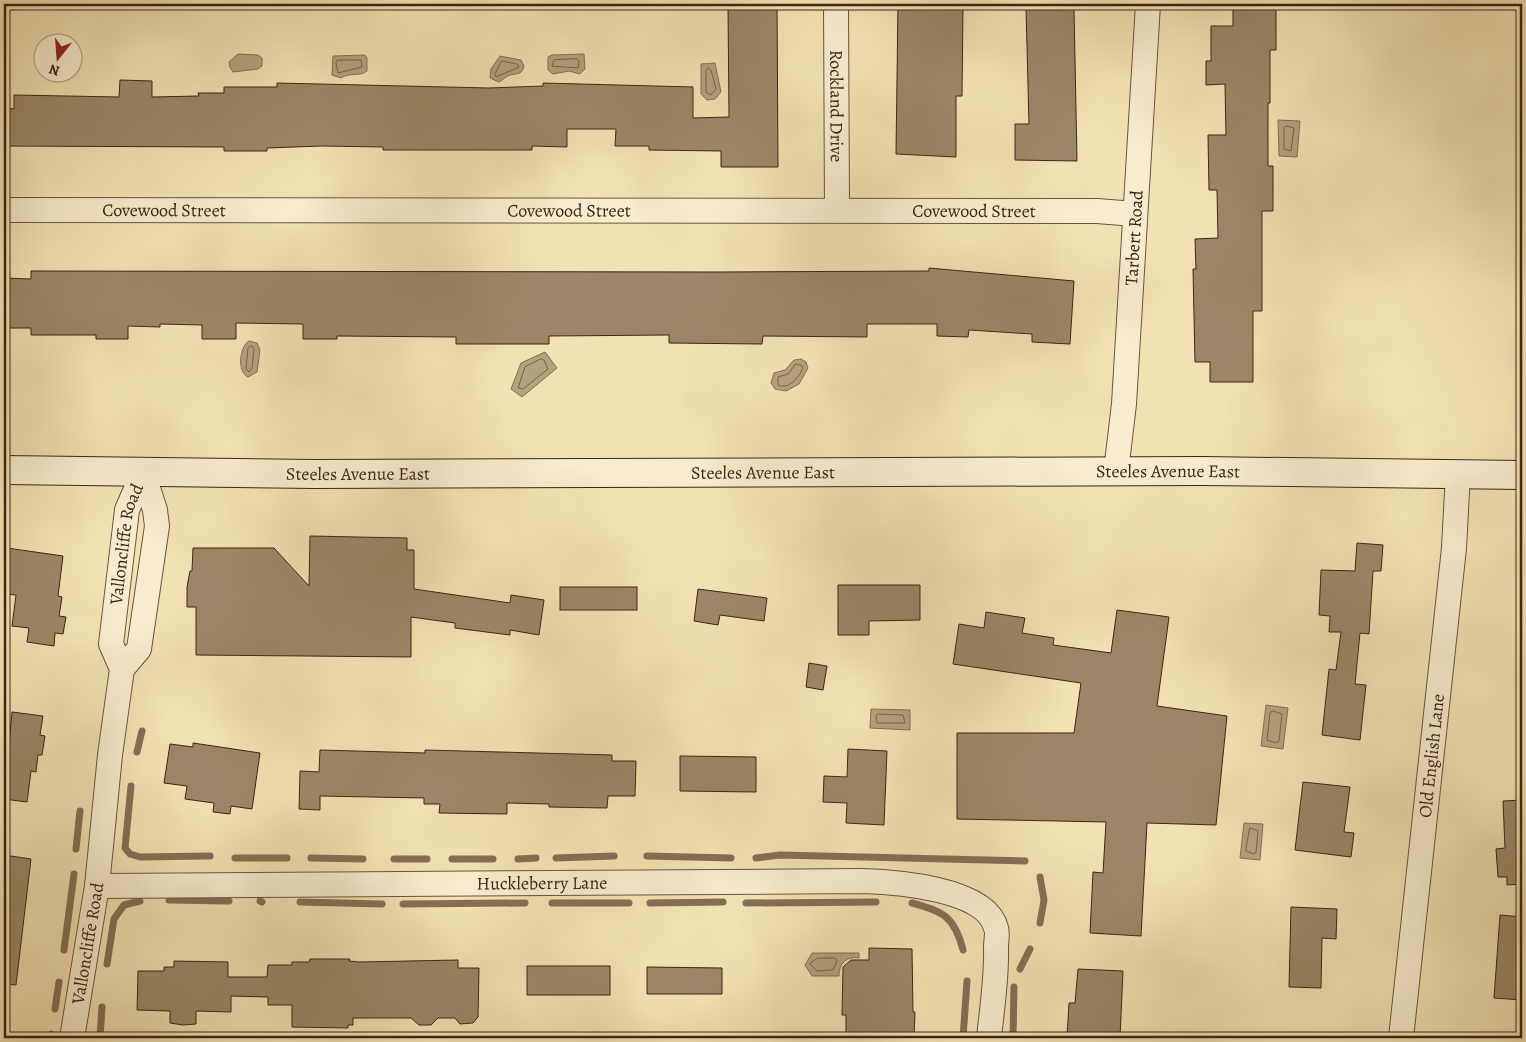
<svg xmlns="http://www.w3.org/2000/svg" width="1526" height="1042" viewBox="0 0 1526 1042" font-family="Alegreya,serif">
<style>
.water{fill:#b4a17e;stroke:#846f55}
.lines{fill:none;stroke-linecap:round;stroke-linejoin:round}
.shore{stroke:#78624a;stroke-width:1}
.stream{stroke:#846f55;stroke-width:7}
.building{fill:#9b8768;stroke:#3d2417}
.street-casing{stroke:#6a543e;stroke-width:26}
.secondary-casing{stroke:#3d2417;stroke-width:30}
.street{stroke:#f7ecce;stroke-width:24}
.secondary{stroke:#f7ecce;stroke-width:28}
.labels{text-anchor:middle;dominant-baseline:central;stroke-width:5;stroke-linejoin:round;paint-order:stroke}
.street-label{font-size:18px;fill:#3d2417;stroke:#f7ecce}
</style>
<rect width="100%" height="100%" fill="#f2e2b3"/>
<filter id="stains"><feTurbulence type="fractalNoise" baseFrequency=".004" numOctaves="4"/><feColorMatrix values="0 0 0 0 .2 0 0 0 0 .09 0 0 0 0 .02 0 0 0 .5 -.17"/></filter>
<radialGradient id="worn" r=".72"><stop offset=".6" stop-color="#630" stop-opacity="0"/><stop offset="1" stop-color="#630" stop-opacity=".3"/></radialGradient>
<g class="water">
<polygon points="238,54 258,55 262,58 262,66 258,69 233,72 230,67 229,62"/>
<polygon points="584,54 585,69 580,74 569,71 553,74 548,70 548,57 552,55"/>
<path d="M365,55l2,3v13c-7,6 -18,1 -26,7l-9,-3 1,-19z"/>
<path d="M500,56l21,4 3,6c-2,9 -6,7 -14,9 -4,1 -7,5 -11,7l-9,-4 1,-9z"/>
<polygon points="715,63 721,92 715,99 707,100 701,94 701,64"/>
<polygon points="1278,120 1300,121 1297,157 1279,156"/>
<path d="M249,341l8,2 3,7 -3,22 -9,5c-11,-5 -9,-30 1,-36z"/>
<polygon points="545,352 557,368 522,397 511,389 521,363"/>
<polygon points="801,359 806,362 808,368 799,384 786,391 775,389 771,383 774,373 785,370 794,360"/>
<polygon points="1266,705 1288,708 1283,749 1261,746"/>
<polygon points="871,709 910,710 910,730 870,728"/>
<polygon points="1244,823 1263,824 1260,860 1240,858"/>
<path d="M812,953h47v5c-12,-2 -20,5 -20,18h-27l-7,-11z"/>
</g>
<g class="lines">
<g class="shore">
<polygon points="577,59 579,62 578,68 552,66 554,60"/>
<polygon points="338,60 361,60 362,67 338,73 336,63"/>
<polygon points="502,61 517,64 519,67 496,77 495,74"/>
<polygon points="708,68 711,70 716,89 711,95 706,92 706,71"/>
<polygon points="1286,126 1294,128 1291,151 1284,149 1284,128"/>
<polygon points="252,346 254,349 252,368 249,372 246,369 248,348"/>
<polygon points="541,359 544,360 548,369 523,389 518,388 525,367"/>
<path d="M796,364l5,1 2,3c-4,9 -14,22 -25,17v-8l10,-3z"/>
<polygon points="1273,711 1282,714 1279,741 1276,743 1267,740 1270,713"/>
<polygon points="878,714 903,715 905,723 877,723 876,716"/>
<polygon points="1250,828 1258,831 1256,852 1254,854 1246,851"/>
<polygon points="818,958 835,958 837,961 833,970 817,971 810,964"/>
</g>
<g class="stream">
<polyline points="137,752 142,731"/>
<polyline points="131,786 125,848 130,854 140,857 210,856"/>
<polyline points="76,849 80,811"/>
<polyline points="647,856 731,858"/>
<polyline points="235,858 287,858"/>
<polyline points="311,858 363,859"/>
<polyline points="556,858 614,856"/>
<polyline points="756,858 780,855 1025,861"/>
<polyline points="394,859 427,859"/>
<polyline points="452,859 493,859"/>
<polyline points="518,859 536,858"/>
<polyline points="1040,877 1044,900 1040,923"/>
<polyline points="169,900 229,901"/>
<polyline points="260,901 262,902"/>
<polyline points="300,902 382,904"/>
<polyline points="552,903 629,903"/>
<polyline points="650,903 723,902"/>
<polyline points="746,903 876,902"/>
<path d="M912,903c32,8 43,15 51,47"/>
<polyline points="403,904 525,903"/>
<polyline points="64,950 74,874"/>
<polyline points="107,964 114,919 124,905 140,901"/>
<polyline points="1020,969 1030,949"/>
<polyline points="55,1009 59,982"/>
<polyline points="50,1038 51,1034"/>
<polyline points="100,1038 102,1007"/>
<polyline points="963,1038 967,981"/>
<polyline points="1013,1038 1014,987"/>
</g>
</g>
<g class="building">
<polygon points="728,4 777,4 778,167 721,167 721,151 649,150 649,146 615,146 616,129 567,129 567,147 532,146 532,150 383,150 383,147 322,146 267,148 267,151 224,151 224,147 4,146 4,108 14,109 14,95 119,97 120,80 152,81 152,97 199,96 198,93 224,93 224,87 277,87 277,83 489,88 543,86 543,83 693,87 693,118 729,117"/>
<polygon points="898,4 963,4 962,96 956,96 956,157 896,154"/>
<polygon points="1276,8 1276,50 1270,50 1270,103 1268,103 1268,166 1273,166 1273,211 1262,211 1262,311 1253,311 1253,382 1210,382 1210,362 1195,362 1193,269 1196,269 1195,239 1218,238 1217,190 1209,190 1208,135 1226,135 1225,84 1206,85 1206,61 1211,61 1211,26 1233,26 1233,9"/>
<polygon points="1026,9 1074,9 1077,161 1015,160 1015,124 1029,124"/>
<polygon points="929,268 1074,281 1070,344 1032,342 1032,334 969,330 968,337 937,336 937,324 867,324 867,337 763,336 762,344 669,343 669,335 549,336 549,344 456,344 456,337 337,336 337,339 303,339 303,324 236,323 236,339 202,339 202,325 160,324 160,327 128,326 128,339 96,339 96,335 31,335 31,328 4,328 4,278 31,279 31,271 718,272 929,271"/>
<polygon points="310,536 407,538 407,550 414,550 414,589 510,603 511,595 544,600 539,635 510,630 510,635 455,628 455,623 411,617 411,657 196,655 196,607 187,607 187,587 190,571 192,571 193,548 274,548 309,586"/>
<polygon points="1357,543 1383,545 1381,571 1373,571 1369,634 1360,633 1355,684 1366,685 1360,740 1322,735 1329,669 1336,670 1341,632 1329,632 1330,616 1319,615 1321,570 1355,571"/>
<polygon points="7,548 63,556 58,596 62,597 59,616 66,617 63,634 55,633 54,646 27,642 29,628 12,626 16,595 4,594"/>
<polygon points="838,585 920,585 920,620 869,621 869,635 838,635"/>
<rect x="560" y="587" width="77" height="23"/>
<polygon points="698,589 767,598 764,621 720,615 718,625 694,621"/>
<polygon points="1117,610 1169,617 1157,706 1227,716 1216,825 1147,823 1141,936 1090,933 1093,872 1103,873 1106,822 957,819 957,733 1074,733 1081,683 953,664 959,624 984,628 986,612 1025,618 1022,633 1054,638 1053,645 1111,653"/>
<polygon points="809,663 827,666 823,690 806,687"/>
<polygon points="12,712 43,716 40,735 45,736 42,755 38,755 36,772 31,771 27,802 4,799"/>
<polygon points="193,743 260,753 252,809 231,806 230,814 213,812 214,803 185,799 187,786 164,783 170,744 193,747"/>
<polygon points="848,749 887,751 884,825 846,823 847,803 823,802 824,776 847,777"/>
<polygon points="320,750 425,753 425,750 612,755 612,761 636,761 635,796 608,796 607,808 549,807 549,804 507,803 507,814 439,813 440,804 424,804 424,798 320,796 320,810 299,809 300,771 319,772"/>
<polygon points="680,756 756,757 756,792 680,791"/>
<polygon points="1303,782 1350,787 1344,832 1354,833 1351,857 1295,850"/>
<polygon points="1522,800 1522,884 1507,885 1507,877 1498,877 1496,849 1505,848 1503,801"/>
<polygon points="4,855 31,859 16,985 4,984"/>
<polygon points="1291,907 1337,909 1336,939 1322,938 1321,988 1289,987"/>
<polygon points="1500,915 1522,917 1522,1000 1494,998"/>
<polygon points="869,948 912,949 913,1012 915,1012 914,1038 846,1038 846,1015 842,1015 843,967 851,960 869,960"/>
<polygon points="310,959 350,959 349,961 359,962 458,960 458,968 479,968 478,1017 473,1023 460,1024 455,1018 438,1018 431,1025 419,1025 411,1018 353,1018 353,1025 348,1025 348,1028 292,1027 292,1005 268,1005 268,997 231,996 231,1012 196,1011 196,1024 183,1025 170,1023 170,1011 137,1010 138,971 164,971 164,967 174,967 174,961 228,962 228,977 267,977 268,965 292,965 292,962 309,962"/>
<rect x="527" y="966" width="83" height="29"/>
<polygon points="647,967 722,968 722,994 647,994"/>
<polygon points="1078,969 1123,971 1120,1038 1067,1038 1069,1003 1075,1003"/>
</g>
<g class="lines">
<g class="street-casing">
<g id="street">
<path id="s1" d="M836,4l1,206"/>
<path id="s2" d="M4,210l1093,1 38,3"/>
<path id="s3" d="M1116,471l8,-67 24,-400"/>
<polyline points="122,669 139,649 157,526 155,510 143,473"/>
<path id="s4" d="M97,886l765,-5c33,1 124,7 134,47 2,5 0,13 0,19 1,30 -4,61 -7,91"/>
<path id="s5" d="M72,1038l25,-152 13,-131 12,-86 -11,-25 16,-134 16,-37"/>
<path id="s6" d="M1401,1038l53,-490 4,-75"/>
</g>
</g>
<g class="secondary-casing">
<g id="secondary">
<path id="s7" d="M4,470l310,4 888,-3 320,4"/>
</g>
</g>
<use href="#street" class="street"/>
<use href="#secondary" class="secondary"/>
</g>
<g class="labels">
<g class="street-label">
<text stroke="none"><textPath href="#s1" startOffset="102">Rockland Drive</textPath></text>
<text stroke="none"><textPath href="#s2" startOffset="160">Covewood Street</textPath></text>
<text stroke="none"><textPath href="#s2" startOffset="565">Covewood Street</textPath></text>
<text stroke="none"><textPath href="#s2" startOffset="970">Covewood Street</textPath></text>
<text stroke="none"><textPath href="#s3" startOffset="234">Tarbert Road</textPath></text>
<text stroke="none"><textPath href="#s7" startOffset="1164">Steeles Avenue East</textPath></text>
<text stroke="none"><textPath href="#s7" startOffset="759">Steeles Avenue East</textPath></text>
<text stroke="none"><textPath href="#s7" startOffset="354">Steeles Avenue East</textPath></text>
<text stroke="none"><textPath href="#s5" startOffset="501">Valloncliffe Road</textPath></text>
<text stroke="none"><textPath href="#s6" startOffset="284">Old English Lane</textPath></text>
<text stroke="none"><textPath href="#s4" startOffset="445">Huckleberry Lane</textPath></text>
<text stroke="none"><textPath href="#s5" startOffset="96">Valloncliffe Road</textPath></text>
</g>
</g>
<rect width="1526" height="1042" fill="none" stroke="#f2e2b3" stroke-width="20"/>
<rect x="5" y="5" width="1516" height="1032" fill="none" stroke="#3d2417" stroke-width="2.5"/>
<rect x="10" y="10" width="1506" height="1022" fill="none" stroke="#3d2417"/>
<g transform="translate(58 58) rotate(197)"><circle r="24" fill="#f7ecce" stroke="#ad9c85"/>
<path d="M0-4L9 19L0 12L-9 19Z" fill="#8f2418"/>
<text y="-8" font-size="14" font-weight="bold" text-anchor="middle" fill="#3d2417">N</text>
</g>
<rect width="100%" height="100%" filter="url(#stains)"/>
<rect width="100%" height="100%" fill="url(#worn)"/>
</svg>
